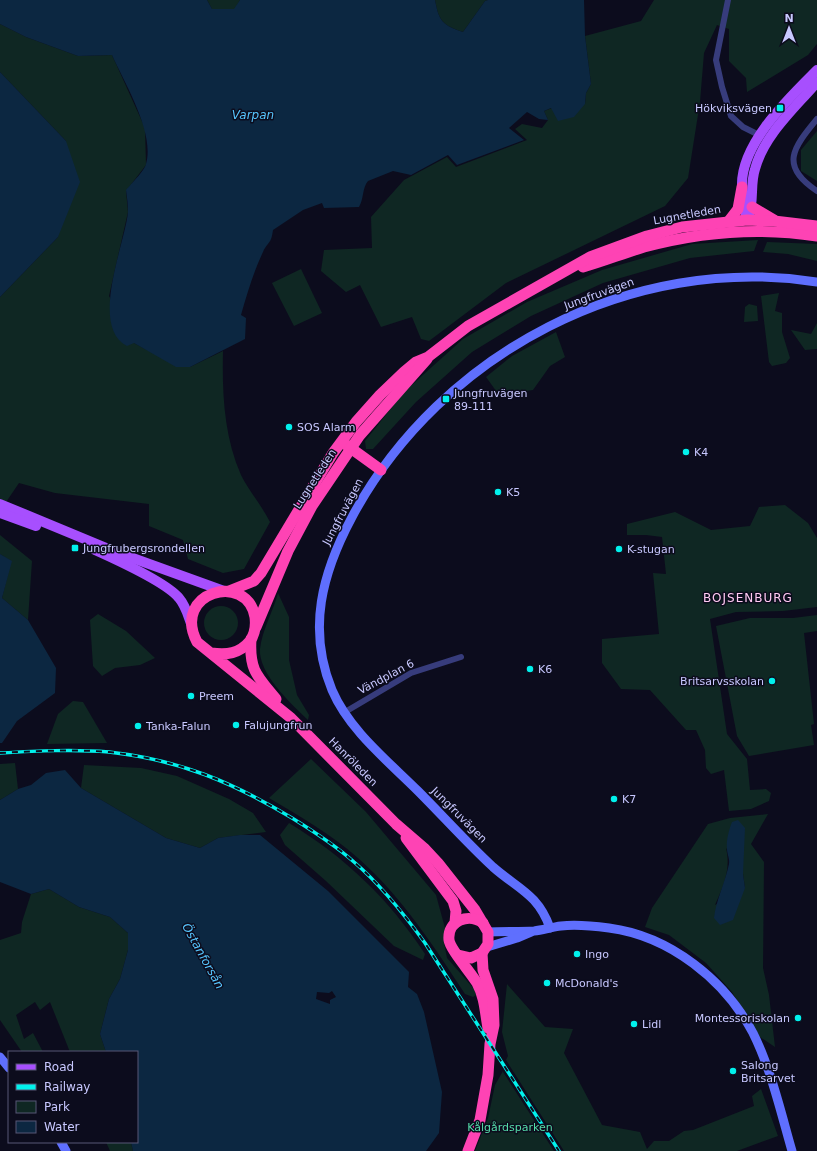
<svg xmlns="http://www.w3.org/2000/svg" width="817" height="1151" viewBox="0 0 817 1151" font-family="'DejaVu Sans',sans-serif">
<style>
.green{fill:#0f2723;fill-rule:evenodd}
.water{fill:#0c2741;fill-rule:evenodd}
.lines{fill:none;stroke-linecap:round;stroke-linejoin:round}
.street{stroke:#373c7c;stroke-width:6}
.secondary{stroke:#5f6ffe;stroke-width:9}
.primary{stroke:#a74ffe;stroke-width:10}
.highway{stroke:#fe43b4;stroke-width:11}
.rail-casing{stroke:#01f1ec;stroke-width:3.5}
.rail{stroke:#0c0c1d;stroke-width:2;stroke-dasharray:6;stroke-linecap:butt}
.poi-dot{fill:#01f1ec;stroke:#0c0c1d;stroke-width:1.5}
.labels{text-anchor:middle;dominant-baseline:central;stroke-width:3;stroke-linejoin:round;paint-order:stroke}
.poi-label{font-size:11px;fill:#c8c8ff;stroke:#0c0c1d;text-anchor:start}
.street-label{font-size:11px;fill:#c8c8ff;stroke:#0c0c1d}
.park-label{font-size:11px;fill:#5da;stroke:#0c0c1d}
.water-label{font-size:12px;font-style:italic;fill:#56c5fe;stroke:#0c0c1d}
.neighbourhood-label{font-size:12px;letter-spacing:1px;fill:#ffcaf2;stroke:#0c0c1d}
</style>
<rect width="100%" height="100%" fill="#0c0c1d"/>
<g class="green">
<polygon points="207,0 240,0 235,9 212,9"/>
<path d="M435,0h53l-3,1 -22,31c-21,-7 -24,-11 -28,-32z"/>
<polygon points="654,0 817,0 817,44 808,55 747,92 746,78 729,61 729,29 717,25 704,53 700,102 688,178 665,206 506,283 429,341 421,339 412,317 381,327 360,285 346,292 321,271 324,250 372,248 371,217 404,180 447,157 456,167 527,140 515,129 522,124 542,128 548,120 544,111 552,108 585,104 586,93 591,84 585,36 641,21"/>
<path d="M0,24l26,13 52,19 34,-1 33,73 1,37 -20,26 2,21 -19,84 25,47 13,7 43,17 33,-16c-1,42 1,85 18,124 8,16 21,31 29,47l-26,47 -21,4 -35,-14 -5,-19 -34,-14v-22l-94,-11 -36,-10 -19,28v-214l58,-60 8,-96 -66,-69z"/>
<polygon points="817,131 817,181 801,171 801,150"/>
<polygon points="758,240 754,251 690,258 603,283 531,316 472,352 416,402 373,449 366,449 365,441 404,392 463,339 527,302 602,270 692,244"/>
<polygon points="767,242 817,244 817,261 788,254 763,252"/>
<polygon points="301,269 322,313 294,326 272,283"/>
<polygon points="779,293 775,311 782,313 782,332 790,358 786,363 772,366 769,362 761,296"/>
<polygon points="749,304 757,306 758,321 744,322 745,307"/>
<polygon points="817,323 817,349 805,350 791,330 811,334"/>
<polygon points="556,332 565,357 550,366 533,390 499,395 486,377 512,356"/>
<polygon points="785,505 808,523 817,538 817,607 783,611 736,612 710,619 727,734 747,759 750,790 766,789 771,793 769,801 751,809 729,811 724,770 711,774 706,768 705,750 696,730 686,730 650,690 621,689 602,663 602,639 659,634 653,573 666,574 662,537 646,535 627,535 627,524 675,512 711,530 750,526 759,507"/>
<polygon points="0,535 32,561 28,620 2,598 11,561 0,554"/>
<path d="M278,593l11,24v43l8,35 12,20 -1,5c-17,-16 -50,-47 -48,-71 2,-19 13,-37 18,-56z"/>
<circle cx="221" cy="623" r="17"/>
<polygon points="98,614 126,631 155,658 140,665 115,668 102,676 93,666 90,620"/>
<polygon points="817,615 817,631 804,633 814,724 811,725 814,745 749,756 737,736 716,626 750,618 793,618"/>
<polygon points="73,701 83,702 107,743 47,744 58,714"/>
<path d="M311,759l55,53 70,83 9,33 -1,15 3,15 27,31 2,6 -3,2 -8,-3c-32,-49 -63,-97 -107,-136 -27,-24 -59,-42 -89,-60z"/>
<polygon points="15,763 18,789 0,800 0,764"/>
<polygon points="84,765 141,768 177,776 229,799 253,813 266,832 218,838 200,848 166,838 81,788"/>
<path d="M768,814l-17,30 13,18 -1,106 6,27 6,52 -15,-10 -28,-45 -26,-29 -37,-28 -24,-8 7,-19 56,-84 22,-6zM726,848l17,26 2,14 -30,17c9,-20 16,-36 11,-57z"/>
<path d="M289,823c56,34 100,76 136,131l-2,6 -29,-14 -68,-65 -41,-36 -5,-10z"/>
<polygon points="49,889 79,907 110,917 128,933 128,950 120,979 109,999 100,1034 106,1052 70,1052 50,1002 40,1010 35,1002 16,1015 24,1039 33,1033 43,1052 22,1052 0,1020 0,940 21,933 22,922 31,894"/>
<polygon points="507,984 545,1027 573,1029 564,1053 602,1125 640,1132 647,1149 654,1141 669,1141 684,1131 693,1130 754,1106 752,1096 761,1089 778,1136 737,1151 564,1151 506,1060 508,1056 502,1032"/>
<polygon points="503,1071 503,1072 554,1151 475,1151 488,1118 495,1085"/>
<polygon points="106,1142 131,1142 133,1151 110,1151"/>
</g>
<g class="water">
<path d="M0,0h207l5,9h22l6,-9h195c4,21 7,25 28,32l22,-31 3,-1h96l1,36 6,48 -5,9 -1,11 -11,13 -16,4 -7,-13 -7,3 4,9 -9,-1 -12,-7 -18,16 15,12 -67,25 -9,-10 -37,20 -18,-4 -25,10c-6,7 -4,18 -9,26l-35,1 -2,-5 -19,7 -30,20c-2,15 -5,11 -10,22 -10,21 -16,42 -22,63l5,3 -1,21 -55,28h-14l-42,-24 -7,3c-38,-20 -2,-102 1,-134 0,-7 -1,-15 -2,-22 5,-6 19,-20 20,-26 9,-31 -21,-80 -34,-109l-34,1 -52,-19 -26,-13z"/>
<polygon points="0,72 66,141 80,182 58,237 0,297"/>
<polygon points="0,554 12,561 2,598 28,620 56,668 55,693 17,721 2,743 0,743"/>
<path d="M65,770l16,18 85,50 34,10 18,-10 22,-3h20l68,56 81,81 -1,15 9,7 7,18 18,80 -3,41 -13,18h-293l-2,-9h6v-90h-31l-6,-18 9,-35 11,-20 8,-29v-17l-18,-16 -31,-10 -30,-18 -18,5 -31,-12v-82l18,-11 13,-4 15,-12zM332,991l4,6 -6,3v4l-14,-5 1,-7 12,1z"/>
<path d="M738,820l7,8 -2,46 2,14 -12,32 -13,5 -6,-7c2,-18 11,-35 15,-54 1,-5 -2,-10 -2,-15 -1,-9 2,-19 5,-27z"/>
</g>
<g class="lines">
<g class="street">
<polyline points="728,0 716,60 722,87 731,116 743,127 759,135"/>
<path d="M817,119c-24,29 -38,47 0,72"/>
<polyline points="345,712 411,673 461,657"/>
</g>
<g class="secondary">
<path d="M550,928c-12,-34 -32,-39 -57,-61 -26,-24 -50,-51 -75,-76 -30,-30 -69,-61 -86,-101 -25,-61 -10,-117 20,-173 89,-165 280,-264 465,-235"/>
<path d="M488,932c15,-1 31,0 46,-1 9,-1 18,-4 27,-5 15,-2 33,0 48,2 61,8 116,52 144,105 18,36 28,80 39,118"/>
<polyline points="487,947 517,938 531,932"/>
<polyline points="0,1057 9,1068"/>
<polyline points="61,1142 66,1151"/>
</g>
<g class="primary">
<path d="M749,215c5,-15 1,-31 6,-46 9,-34 40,-61 62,-87"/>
<path d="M747,220c-2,-11 -4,-22 -5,-33 -2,-43 47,-89 75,-117"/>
<polyline points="0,504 116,552 224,591"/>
<polyline points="0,513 36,526"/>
<path d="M95,550c20,9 71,32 84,48 7,8 9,18 13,28"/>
</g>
<g class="highway">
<polyline points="752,207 774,220"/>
<polyline points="728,222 738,209 742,187"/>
<path d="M583,267c21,-6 41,-14 61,-20 56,-15 115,-20 173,-11"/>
<polyline points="345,444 381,470"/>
<polyline points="229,591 254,581 261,573 333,453 356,422 380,395 404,372 416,362 428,357 468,326 590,257 647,236 682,227 747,220 774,221 817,226"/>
<polyline points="256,627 288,551 312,506 360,435 427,359"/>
<path d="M251,639c-2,31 6,37 25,60"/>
<path d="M211,653c16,2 28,1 39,-12 5,-7 6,-16 5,-24 -8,-46 -84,-25 -58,25l94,76 105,106 29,25 13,14 37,47 13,22v12l-6,9 -11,5 -13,-3"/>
<polyline points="406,838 453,901 456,911 455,923"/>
<path d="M483,923c-14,-10 -36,-3 -34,17 1,9 22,33 28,43 8,15 8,29 11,45"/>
<polyline points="468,1151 480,1120 488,1075 490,1044 494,1025 493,999 483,970 482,953"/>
</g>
<g class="rail-casing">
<path id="rail" d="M0,753c36,-2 73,-4 109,-1 71,8 123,30 183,66 21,13 43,27 62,44 27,23 50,52 71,81l134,208"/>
</g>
<use href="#rail" class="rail"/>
</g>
<g class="poi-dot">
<rect x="776" y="104" width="8" height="8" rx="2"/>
<rect x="442" y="395" width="8" height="8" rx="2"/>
<circle cx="289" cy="427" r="4"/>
<circle cx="686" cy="452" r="4"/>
<circle cx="498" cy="492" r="4"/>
<rect x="71" y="544" width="8" height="8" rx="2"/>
<circle cx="619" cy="549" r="4"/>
<circle cx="530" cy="669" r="4"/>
<circle cx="772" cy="681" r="4"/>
<circle cx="191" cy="696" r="4"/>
<circle cx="236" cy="725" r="4"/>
<circle cx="138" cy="726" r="4"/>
<circle cx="614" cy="799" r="4"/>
<circle cx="577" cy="954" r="4"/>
<circle cx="547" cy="983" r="4"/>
<circle cx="798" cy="1018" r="4"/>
<circle cx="634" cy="1024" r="4"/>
<circle cx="733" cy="1071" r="4"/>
</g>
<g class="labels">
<g class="poi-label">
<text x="772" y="108" text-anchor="end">Hökviksvägen</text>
<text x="454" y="393">Jungfruvägen<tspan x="454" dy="13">89-111</tspan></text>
<text x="297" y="427">SOS Alarm</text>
<text x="694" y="452">K4</text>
<text x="506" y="492">K5</text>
<text x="83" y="548">Jungfrubergsrondellen</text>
<text x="627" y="549">K-stugan</text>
<text x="538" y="669">K6</text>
<text x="764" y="681" text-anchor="end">Britsarvsskolan</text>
<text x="199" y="696">Preem</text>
<text x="244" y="725">Falujungfrun</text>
<text x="146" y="726">Tanka-Falun</text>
<text x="622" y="799">K7</text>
<text x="585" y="954">Ingo</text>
<text x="555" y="983">McDonald's</text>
<text x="790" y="1018" text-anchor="end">Montessoriskolan</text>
<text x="642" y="1024">Lidl</text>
<text x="741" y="1065">Salong<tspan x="741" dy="13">Britsarvet</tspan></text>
</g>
<g class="street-label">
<text transform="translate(687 215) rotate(-10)">Lugnetleden</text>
<text transform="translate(599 294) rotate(-20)">Jungfruvägen</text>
<text transform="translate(315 479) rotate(-57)">Lugnetleden</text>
<text transform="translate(343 512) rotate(-62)">Jungfruvägen</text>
<text transform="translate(386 677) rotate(-28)">Vändplan 6</text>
<text transform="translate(353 762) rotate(45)">Hanröleden</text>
<text transform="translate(459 815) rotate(45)">Jungfruvägen</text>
</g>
<g class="park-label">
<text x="510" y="1127">Kålgårdsparken</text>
</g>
<g class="water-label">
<text x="253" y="115">Varpan</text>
<text transform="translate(203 956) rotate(61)">Östanforsån</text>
</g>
<g class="neighbourhood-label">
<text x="748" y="598">BOJSENBURG</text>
</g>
</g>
<rect x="8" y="1051" width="130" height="92" fill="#0c0c1d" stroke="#575777"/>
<rect x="16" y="1064" width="20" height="6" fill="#a74ffe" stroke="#575777"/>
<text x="44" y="1071" font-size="12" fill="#c8c8ff">Road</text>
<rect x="16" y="1084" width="20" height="6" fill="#01f1ec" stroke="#575777"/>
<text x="44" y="1091" font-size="12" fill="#c8c8ff">Railway</text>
<rect x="16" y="1101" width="20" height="12" fill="#0f2723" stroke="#575777"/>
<text x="44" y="1111" font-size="12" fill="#c8c8ff">Park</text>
<rect x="16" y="1121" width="20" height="12" fill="#0c2741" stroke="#575777"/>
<text x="44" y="1131" font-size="12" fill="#c8c8ff">Water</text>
<g transform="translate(789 28)" stroke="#0c0c1d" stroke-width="3" paint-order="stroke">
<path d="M0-3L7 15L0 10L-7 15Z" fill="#c8c8ff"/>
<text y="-6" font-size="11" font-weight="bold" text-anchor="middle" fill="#c8c8ff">N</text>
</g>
</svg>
